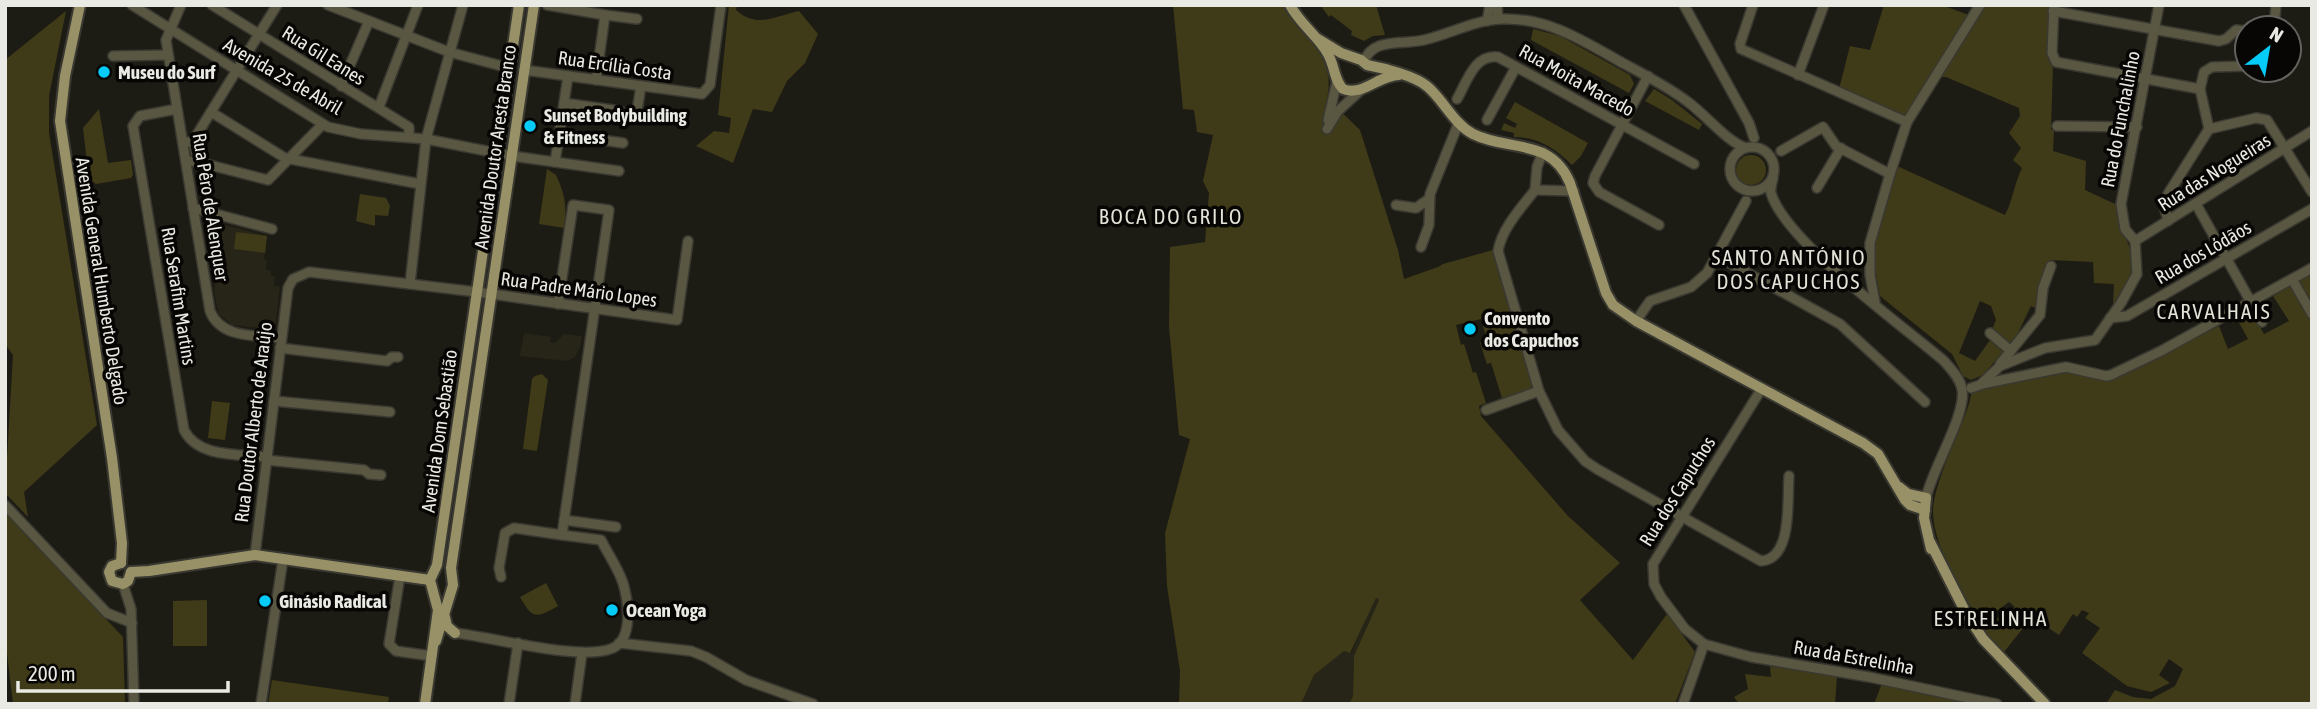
<svg xmlns="http://www.w3.org/2000/svg" width="2317" height="709" viewBox="0 0 2317 709" font-family="'Asap Condensed',sans-serif">
<style>
.built{fill:#272517}
.green{fill:#3f3a18}
.lines{fill:none;stroke-linecap:round;stroke-linejoin:round}
.minor-casing{stroke:#3a3931;stroke-width:12}
.major-casing{stroke:#3a3931;stroke-width:14}
.minor{stroke:#595642;stroke-width:9}
.major{stroke:#989167;stroke-width:10}
.poi-dot{fill:#05cbf9;stroke:#070604;stroke-width:2.5}
.labels{text-anchor:middle;dominant-baseline:central;stroke-width:7;stroke-linejoin:round;paint-order:stroke}
.street-label{font-size:19px;fill:#eaeae4;stroke:#070604}
.poi-label{font-size:19px;font-weight:bold;fill:#eaeae4;stroke:#070604;text-anchor:start}
.neighbourhood-label{font-size:21px;letter-spacing:2px;fill:#e4e3d8;stroke:#070604}
</style>
<rect width="100%" height="100%" fill="#1d1c14"/>
<g class="built">
<polygon points="206,220 267,236 264,259 267,260 266,270 271,271 271,276 275,276 274,286 280,287 275,330 232,325 219,314 214,292 217,261 212,257"/>
<polygon points="524,333 551,337 550,342 555,343 564,334 582,336 580,348 575,357 567,361 520,356"/>
<polygon points="1375,598 1379,600 1354,656 1353,696 1349,704 1301,704 1314,675 1344,651 1351,653"/>
</g>
<g class="green">
<path d="M729,5h8l-1,5c21,19 39,6 63,1l19,23 -13,29 -18,18 -15,31 -19,-3 -20,54 -37,-17 18,-15 15,2 2,-15 -13,-3z"/>
<path d="M1173,5h109c21,32 55,51 45,93l33,32 38,120 6,29 34,-12 5,-3 50,-14 40,136 -4,4 -27,8 -11,-35 -4,1 -7,-21 7,-3 -6,-21 -25,6 5,20 3,-1 9,29 3,-1 10,31 -7,3 2,10 87,100 52,47 -40,37 53,60 34,-46 28,38 -20,52h-326l4,-8 1,-40 25,-56 -3,-2 -26,55 -6,-2 -30,24 -13,29h-122l1,-33 -13,-85 -2,-53 25,-94 -11,-4 -10,-108 1,-80 35,-5 4,-49 -6,-12 10,-46 -16,-3 -3,-22 -11,-1z"/>
<polygon points="1320,5 1376,5 1385,35 1373,36 1364,41 1351,35 1352,31 1331,15 1329,17"/>
<polygon points="1884,5 1942,5 1971,16 1924,85 1907,119 1839,89 1850,46 1870,50"/>
<path d="M1987,5h63l-3,47 6,12 -2,66h3l-1,21 33,10 -1,29 32,15c6,52 35,45 -4,100l1,-21 -20,-1 -1,-21 -43,-2 -10,29 -2,20 -7,-3 -13,27 3,3 -10,12 -19,-18 4,-10 -5,-14 -11,-5 -21,52 16,8 15,-21 13,12 -20,23 -12,5 -8,-4 -11,-22 -72,-58 -8,-41 5,-30 20,-59 108,49c8,-15 9,-31 17,-47l-9,-8 8,-12 -12,-15 11,-17 -1,-8 -73,-31h-7z"/>
<polygon points="66,11 49,96 49,133 97,425 24,492 28,517 5,493 13,355 5,344 5,60"/>
<polygon points="1533,29 1560,36 1630,75 1634,84 1629,93 1531,40"/>
<polygon points="1654,89 1672,100 1702,124 1699,130 1645,101"/>
<path d="M1515,102l73,41 -7,13 -9,9c-17,-17 -34,-28 -58,-28v-4l-13,-3 3,-7 11,5 2,-4 -11,-6z"/>
<polygon points="99,109 108,163 131,160 133,175 131,178 96,184 89,179 83,128"/>
<circle cx="1751" cy="170" r="15"/>
<path d="M547,169l9,6c9,20 11,30 8,53l-25,-4z"/>
<polygon points="360,194 386,198 390,206 388,216 375,215 375,226 356,221"/>
<polygon points="236,232 267,236 265,253 234,249"/>
<path d="M2312,273v431h-206l9,-14 18,7 18,2 24,-13 8,-17 -14,-10 -10,16 11,8 -19,9 -24,-6 -45,-33 18,-25 -15,-10 4,-5 -7,-3 -5,7 -4,-3 -14,21 -27,-18 -28,35 -20,-21 3,-7 28,-17 -6,-5 -29,21c-17,-31 -46,-75 -47,-110 -1,-26 27,-82 36,-109l3,-13 95,-22 53,6 99,-49 9,23 20,-10 -12,-22 14,-8 14,25 25,-13 -16,-25z"/>
<polygon points="542,374 548,380 537,451 523,449 532,379 535,376"/>
<polygon points="212,401 230,403 225,440 208,438"/>
<polygon points="5,513 123,637 125,704 13,704 5,636"/>
<path d="M546,583l12,23c-22,12 -25,14 -38,-9z"/>
<polygon points="207,600 207,646 173,646 173,601"/>
<polygon points="1770,666 1837,676 1835,704 1739,704 1734,697 1748,689 1745,674 1771,677"/>
<polygon points="272,680 389,697 388,704 268,704"/>
<polygon points="1882,683 1976,704 1874,704"/>
</g>
<g class="lines">
<g class="minor-casing">
<g id="minor">
<polyline points="132,5 328,127 361,134 426,139 512,156 619,171"/>
<path d="M181,5l-15,35 44,271c11,28 46,24 71,27"/>
<polyline points="212,5 409,127 409,137"/>
<polyline points="328,5 449,52 509,68"/>
<polyline points="547,5 605,15 596,80"/>
<polyline points="1497,5 1498,19"/>
<polyline points="1684,5 1749,123 1754,138"/>
<polyline points="1753,5 1740,44 1741,49 1907,122"/>
<polyline points="2054,5 2052,53 2056,62 2200,89"/>
<polyline points="2053,11 2219,41 2226,39 2236,30 2247,31"/>
<polyline points="605,15 637,19"/>
<polyline points="1487,21 1490,5"/>
<polyline points="2274,28 2276,5"/>
<polyline points="113,56 168,55"/>
<path d="M1364,62c8,-25 39,-17 60,-22 26,-6 51,-20 77,-21 45,-2 81,21 118,42 24,13 48,25 69,41 18,13 38,39 58,46"/>
<polyline points="524,70 702,94 710,85 721,5"/>
<polyline points="1798,75 1824,5"/>
<polyline points="1648,76 1595,176 1593,183 1599,192 1659,225"/>
<polyline points="341,86 369,21"/>
<path d="M1457,99c10,-17 17,-45 41,-42l196,107"/>
<polyline points="564,103 620,111 620,114 636,117 641,86"/>
<polyline points="379,107 418,5"/>
<path d="M177,109l-37,7 -7,10 51,304c14,28 55,24 82,27"/>
<polyline points="211,112 285,158 420,184"/>
<polyline points="1328,120 1337,81"/>
<polyline points="1487,120 1516,67"/>
<polyline points="2057,126 2137,127"/>
<polyline points="1327,129 1338,111 1361,90"/>
<polyline points="2209,129 2256,118 2267,120 2312,192"/>
<polyline points="560,134 623,143"/>
<polyline points="193,141 198,162"/>
<polyline points="183,143 193,141 277,5"/>
<circle cx="1752" cy="169" r="22"/>
<polyline points="1781,151 1823,127 1836,146 1890,174"/>
<polyline points="1543,152 1537,167 1535,190 1574,191"/>
<polyline points="186,161 198,162 268,180 323,124"/>
<polyline points="555,162 568,76"/>
<path d="M1773,178c-1,5 -3,10 -2,15 14,48 132,133 173,168 7,8 16,17 18,28 5,25 -30,80 -36,109"/>
<polyline points="1817,188 1841,148"/>
<path d="M1535,190c-14,18 -33,38 -37,61l41,140 19,39 27,31 12,8 164,92c32,-2 26,-61 28,-85"/>
<polyline points="2196,204 2262,322"/>
<polyline points="1396,205 1416,208 1429,199"/>
<polyline points="193,208 272,229"/>
<polyline points="2168,221 2165,209 2168,194 2209,129 2200,89 2204,72 2212,67 2247,66"/>
<polyline points="2135,241 2312,131"/>
<polyline points="1421,247 1429,225 1430,194 1459,122"/>
<polyline points="1717,256 1840,324 1925,402"/>
<polyline points="2292,279 2312,314"/>
<polyline points="410,284 426,139 463,5"/>
<polyline points="1875,302 1870,275 1870,243 1890,174 1907,122 1980,5"/>
<polyline points="2110,318 2127,316 2312,209"/>
<polyline points="1636,321 1650,301 1691,287 1707,273 1746,201"/>
<polyline points="1990,333 2011,351"/>
<polyline points="280,348 387,361 392,357 398,357"/>
<polyline points="2000,364 2040,315 2043,288 2051,266"/>
<polyline points="1982,384 2066,367 2106,376 2111,375 2161,351 2312,268"/>
<polyline points="1762,388 1653,564 1654,584 1661,597 1685,629 1704,644 1751,657 1869,677 1997,704"/>
<polyline points="1971,388 1980,385 2000,366 2045,348 2095,340 2121,303 2137,274 2135,241 2125,229 2121,204 2159,5"/>
<polyline points="274,401 390,412"/>
<polyline points="1486,410 1539,391"/>
<polyline points="266,460 364,470 369,474 381,475"/>
<polyline points="5,505 107,613 132,623"/>
<polyline points="564,520 616,527"/>
<polyline points="255,555 288,288 293,279 309,272 477,292 677,320 688,241"/>
<polyline points="400,576 389,644 396,651 432,656"/>
<polyline points="501,577 499,568 505,533 514,528 562,535 609,210 573,205 558,304"/>
<polyline points="123,584 131,609 134,704"/>
<path d="M455,633c38,4 126,29 158,15 21,-10 15,-48 10,-65 -5,-15 -15,-29 -22,-43l-39,-5"/>
<polyline points="619,643 691,651 706,657 746,680 813,704"/>
<polyline points="261,704 283,559"/>
<polyline points="509,704 518,643"/>
<polyline points="575,704 582,653"/>
<polyline points="1683,704 1704,644"/>
</g>
</g>
<g class="major-casing">
<g id="major">
<polyline points="80,5 65,76 60,121 112,458 122,543 121,563"/>
<path d="M1290,5c10,19 28,31 38,49 7,13 6,26 15,35 19,8 36,-14 56,-14"/>
<path d="M1318,39l23,14 20,7 6,5c16,3 49,11 61,22 16,14 26,37 45,47 36,18 78,3 97,49l36,110 7,12 23,16 227,122 15,11 27,46 5,5 15,5"/>
<polyline points="1899,487 1908,494 1926,498 1924,518 1931,549"/>
<polyline points="1930,542 1966,613 1983,639 2045,704"/>
<polyline points="121,563 112,566 109,572 112,581 123,584 128,581 131,572"/>
<polyline points="131,572 149,571 255,555 430,580"/>
<polyline points="445,617 447,626 455,633"/>
<polyline points="436,641 453,585 451,568 534,5"/>
<polyline points="425,704 438,610 430,580 437,565 519,5"/>
</g>
</g>
<use href="#minor" class="minor"/>
<use href="#major" class="major"/>
</g>
<g class="poi-dot">
<circle cx="104" cy="72" r="7"/>
<circle cx="530" cy="126" r="7"/>
<circle cx="1470" cy="329" r="7"/>
<circle cx="265" cy="601" r="7"/>
<circle cx="612" cy="610" r="7"/>
</g>
<g class="labels">
<g class="street-label">
<text transform="translate(324 55) rotate(32)">Rua Gil Eanes</text>
<text transform="translate(615 65) rotate(8)">Rua Ercília Costa</text>
<text transform="translate(283 76) rotate(30)">Avenida 25 de Abril</text>
<text transform="translate(1577 80) rotate(29)">Rua Moita Macedo</text>
<text transform="translate(2120 119) rotate(-79)">Rua do Funchalinho</text>
<text transform="translate(495 147) rotate(-82)">Avenida Doutor Aresta Branco</text>
<text transform="translate(2214 172) rotate(-32)">Rua das Nogueiras</text>
<text transform="translate(211 207) rotate(81)">Rua Pêro de Alenquer</text>
<text transform="translate(2203 252) rotate(-30)">Rua dos Lódãos</text>
<text transform="translate(102 281) rotate(81)">Avenida General Humberto Delgado</text>
<text transform="translate(579 289) rotate(8)">Rua Padre Mário Lopes</text>
<text transform="translate(179 296) rotate(81)">Rua Serafim Martins</text>
<text transform="translate(253 422) rotate(-83)">Rua Doutor Alberto de Araújo</text>
<text transform="translate(439 431) rotate(-82)">Avenida Dom Sebastião</text>
<text transform="translate(1677 491) rotate(-58)">Rua dos Capuchos</text>
<text transform="translate(1854 657) rotate(10)">Rua da Estrelinha</text>
</g>
<g class="poi-label">
<text x="118" y="72">Museu do Surf</text>
<text x="544" y="115">Sunset Bodybuilding<tspan x="544" dy="22">&amp; Fitness</tspan></text>
<text x="1484" y="318">Convento<tspan x="1484" dy="22">dos Capuchos</tspan></text>
<text x="279" y="601">Ginásio Radical</text>
<text x="626" y="610">Ocean Yoga</text>
</g>
<g class="neighbourhood-label">
<text x="1171" y="216">BOCA DO GRILO</text>
<text x="1789" y="257">SANTO ANTÓNIO<tspan x="1789" dy="24">DOS CAPUCHOS</tspan></text>
<text x="2214" y="311">CARVALHAIS</text>
<text x="1991" y="618">ESTRELINHA</text>
</g>
</g>
<rect width="2317" height="709" fill="none" stroke="#eaeae4" stroke-width="14"/>
<g transform="translate(2268 49) rotate(31)"><circle r="33" fill="#070604" stroke="#62615e" stroke-width="2"/>
<path d="M0-5L12 26L0 18L-12 26Z" fill="#05cbf9"/>
<text y="-10" font-size="19" font-weight="bold" text-anchor="middle" fill="#eaeae4">N</text>
</g>
<path d="M18 681v10h210v-10" fill="none" stroke="#eaeae4" stroke-width="3.5"/>
<text x="28" y="681" font-size="21" fill="#eaeae4" stroke="#070604" stroke-width="5" paint-order="stroke">200 m</text>
</svg>
